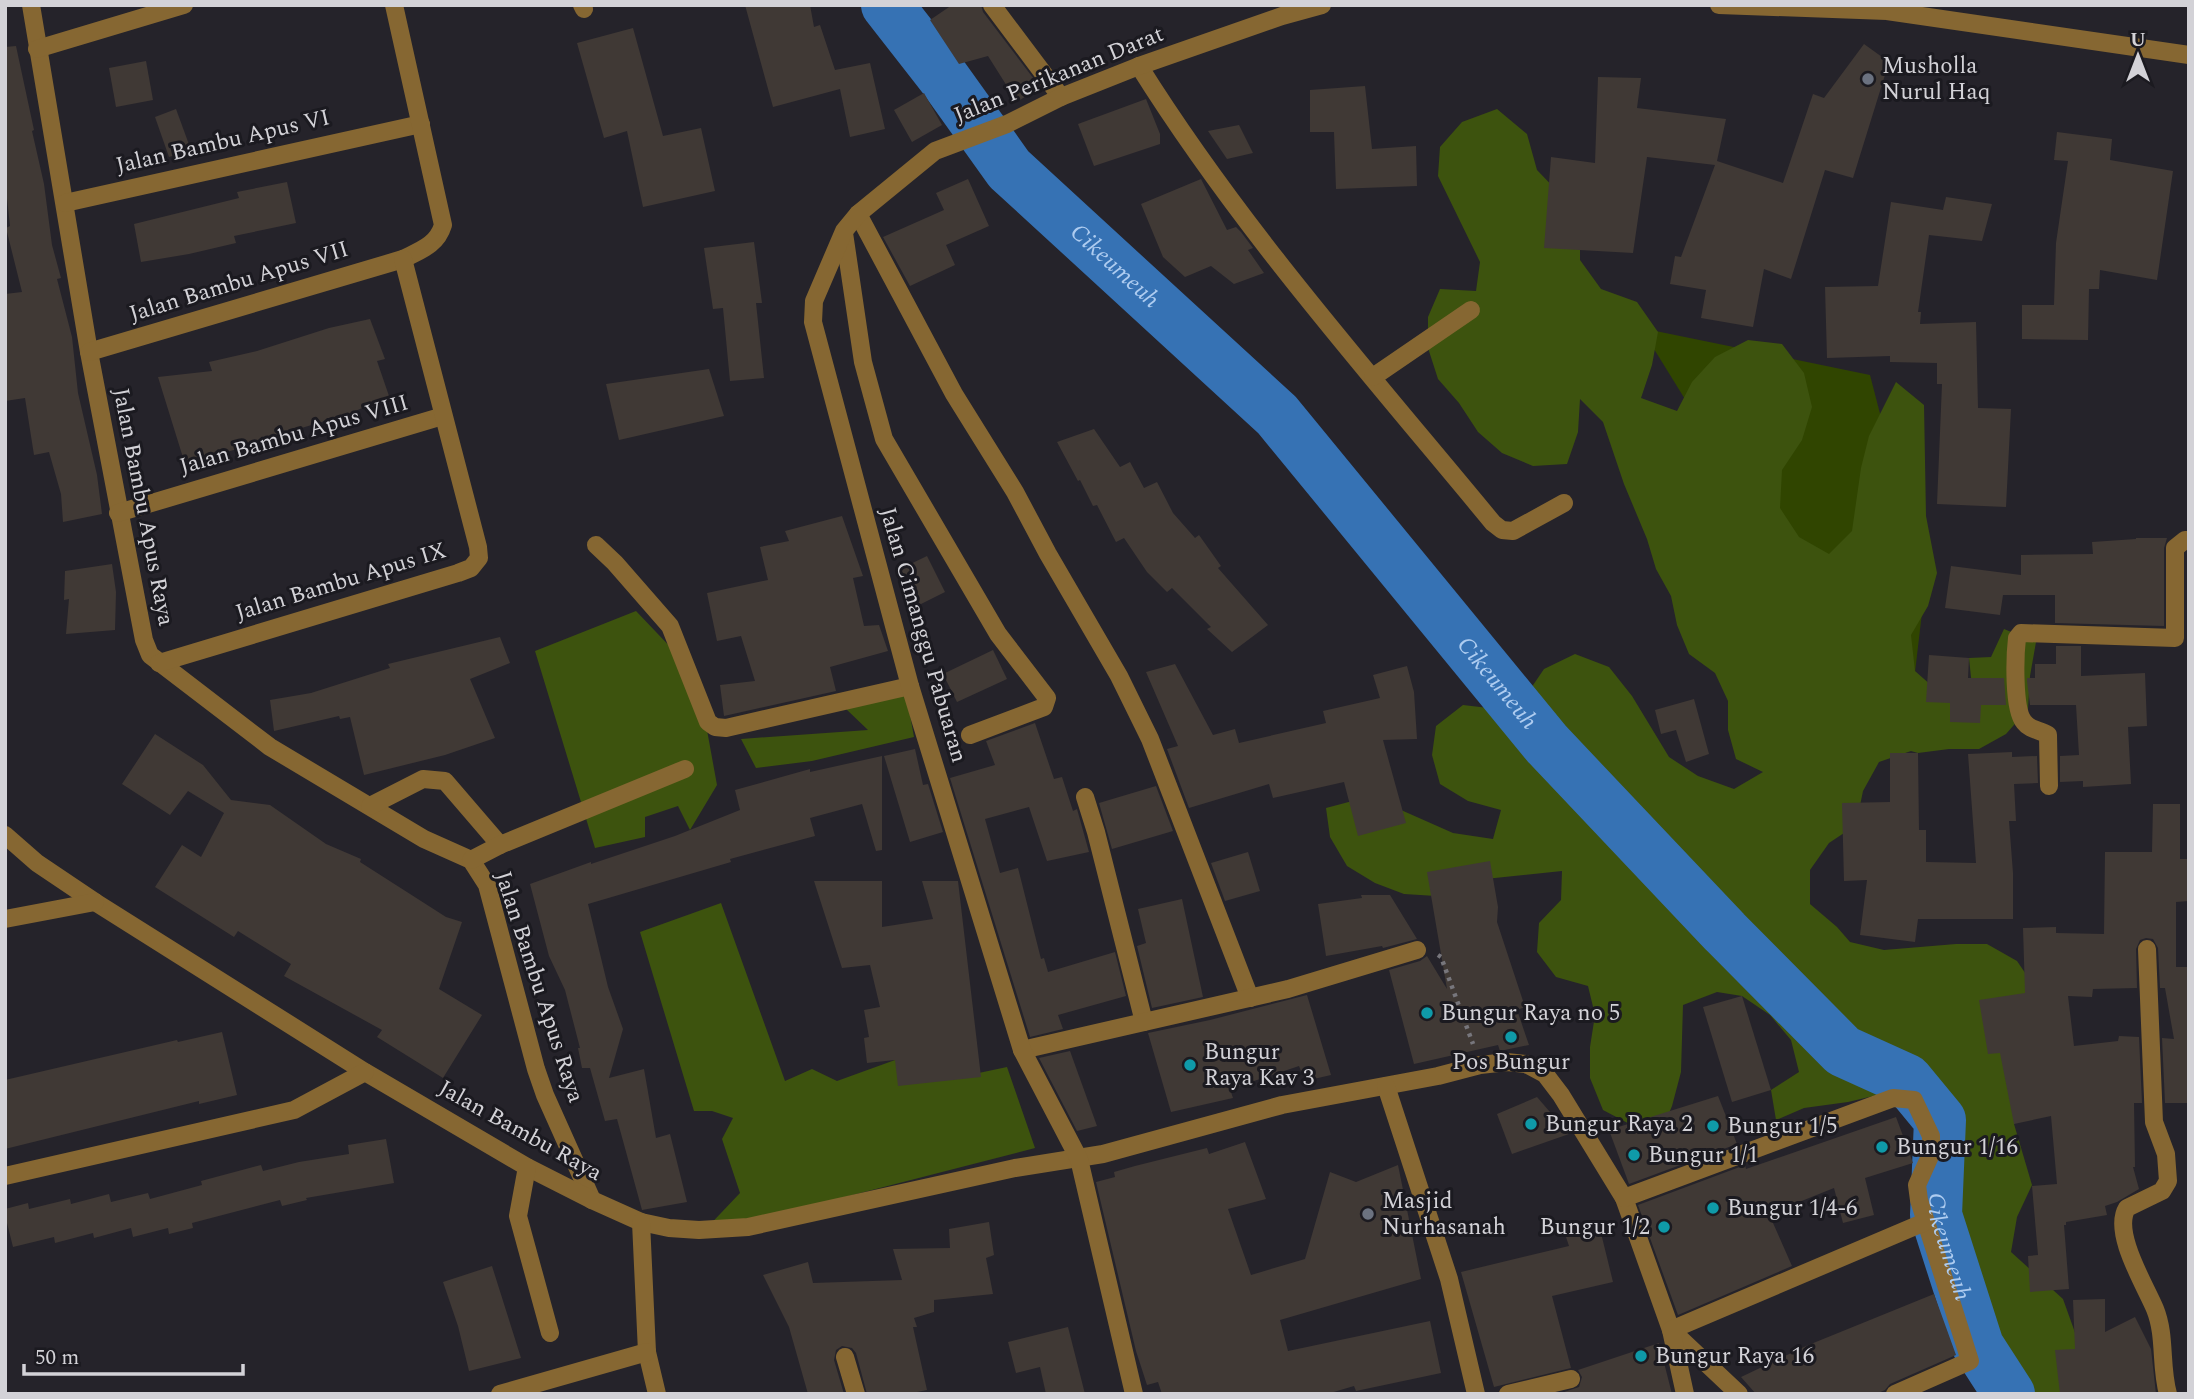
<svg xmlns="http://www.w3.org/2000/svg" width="2194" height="1399" viewBox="0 0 2194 1399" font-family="Spectral,serif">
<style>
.green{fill:#304500}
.forest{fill:#3d530e}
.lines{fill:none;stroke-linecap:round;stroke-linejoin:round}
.river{stroke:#3672b4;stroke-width:52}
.building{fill:#403935}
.path{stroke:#77767c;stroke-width:4.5;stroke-dasharray:3.5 5;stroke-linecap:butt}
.minor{stroke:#866732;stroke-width:18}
.worship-dot{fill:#6b7280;stroke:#1b1a20;stroke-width:2.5}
.culture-dot{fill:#0f9aa8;stroke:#1b1a20;stroke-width:2.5}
.labels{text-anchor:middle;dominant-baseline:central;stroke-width:6;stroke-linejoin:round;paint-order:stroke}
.poi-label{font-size:23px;fill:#d3d2d7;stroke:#1b1a20;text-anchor:start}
.street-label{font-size:23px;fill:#d3d2d7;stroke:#1b1a20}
.water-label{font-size:24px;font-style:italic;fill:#aeccf0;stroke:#1b1a20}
</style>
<rect width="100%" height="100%" fill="#25232a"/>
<polygon class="green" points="1641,328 1870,375 1925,587 1912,698 1869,697"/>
<g class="forest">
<polygon points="1497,109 1527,134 1537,170 1561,195 1580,227 1580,260 1601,289 1637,302 1658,332 1652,365 1641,398 1677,411 1692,382 1715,357 1748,340 1782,344 1804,373 1812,407 1802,440 1782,470 1780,508 1799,537 1829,554 1852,531 1861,468 1869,436 1896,382 1924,405 1926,516 1937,573 1928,606 1911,635 1915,671 1941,694 1972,687 1969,658 1991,657 2004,629 2036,642 2030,676 2028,709 2006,734 1979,749 1949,749 1918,753 1911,751 1879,762 1863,791 1856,825 1829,843 1810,870 1810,904 1837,927 1850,942 1884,950 1956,944 1987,944 2017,961 2038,992 2021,1116 2014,1124 2032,1185 2017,1217 2011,1252 2063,1299 2097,1394 1988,1394 1981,1379 1983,1345 1978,1346 1952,1286 1923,1195 1925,1109 1886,1093 1848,1102 1804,1108 1776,1120 1771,1090 1799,1072 1791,1040 1770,1015 1742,996 1717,992 1683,1005 1681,1072 1672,1106 1658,1139 1603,1110 1590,1078 1590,1047 1595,1015 1588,986 1556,977 1537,952 1539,923 1561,900 1562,871 1466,881 1436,896 1404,894 1375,883 1347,866 1330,837 1326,808 1360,799 1392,806 1453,833 1493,839 1501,810 1468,801 1440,784 1432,755 1436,726 1463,705 1497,709 1527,694 1544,669 1575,654 1609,667 1632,696 1669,757 1698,776 1734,789 1763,772 1736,759 1728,730 1728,701 1715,673 1689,654 1677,625 1671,596 1656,569 1647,539 1624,484 1603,422 1580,399 1578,432 1567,464 1533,466 1502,453 1478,432 1459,403 1438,379 1428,348 1428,317 1440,289 1476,291 1480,262 1438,176 1440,147 1462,122"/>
<polygon points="636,611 697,675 717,785 690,830 678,806 645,817 645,837 595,848 535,651"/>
<polygon points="906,693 914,737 812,761 756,768 741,739 868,730 845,708"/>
<polygon points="721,903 785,1081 812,1069 837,1081 895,1060 941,1081 1007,1067 1035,1148 701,1234 740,1193 722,1139 733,1118 712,1111 694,1111 640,932"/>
</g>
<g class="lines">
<path class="river" id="s1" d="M887,5l57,73 65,91 268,246 270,329 178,188 118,119 64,29 33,40 -4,95 42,131 31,48"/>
</g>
<g class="building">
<polygon points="745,5 810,5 814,27 820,25 835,70 870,63 885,129 850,137 840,89 773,107"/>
<polygon points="952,5 981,5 983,12 1040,87 1017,102 988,56 959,64 930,20"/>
<polygon points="633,28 663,136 701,128 715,191 643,207 627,131 604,138 577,43"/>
<polygon points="1864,44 1889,62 1853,178 1825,170 1791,279 1764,269 1753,327 1701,318 1706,290 1670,284 1675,256 1681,257 1715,165 1647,157 1633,253 1544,248 1551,157 1595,163 1598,77 1641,78 1637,108 1726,119 1717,161 1783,183 1813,94 1824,98"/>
<polygon points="16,46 34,130 32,131 44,184 52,245 61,278 57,279 72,337 78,393 97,475 102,514 63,522 61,494 49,452 34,455 25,398 5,401 5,294 22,292 6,228 10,226 5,180 5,47"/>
<polygon points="146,61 153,100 116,107 109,68"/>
<polygon points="1365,86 1372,149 1416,146 1417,186 1336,189 1334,132 1310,132 1310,90"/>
<polygon points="924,93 942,125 912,142 894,110"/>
<polygon points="1146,99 1160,134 1160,144 1094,166 1078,124"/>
<polygon points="176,109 191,150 169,157 155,117"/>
<polygon points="1239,125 1253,153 1227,159 1208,131"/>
<polygon points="2057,132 2112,139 2110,160 2173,171 2157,280 2100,270 2099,289 2089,289 2088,340 2022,339 2022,305 2054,305 2056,243 2068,161 2054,160"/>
<polygon points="968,179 989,226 946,245 955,265 910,286 883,237 944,210 936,193"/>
<polygon points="1201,179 1227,230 1236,227 1241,232 1253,248 1248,250 1264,273 1234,284 1211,266 1185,277 1163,257 1141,204"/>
<polygon points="287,182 296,223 234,236 236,243 189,254 141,262 134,224 239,198 237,192"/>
<polygon points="1946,197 1992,204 1982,241 1929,235 1918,312 1921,312 1920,324 1976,322 1978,408 2011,409 2006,507 1937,504 1942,384 1937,384 1937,363 1890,362 1890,356 1827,358 1825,287 1878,286 1891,202 1943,210"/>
<polygon points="754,242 762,303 756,303 764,378 730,381 723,308 713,309 704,248"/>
<polygon points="370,319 385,359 377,361 389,396 351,413 272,437 272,439 213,456 214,458 185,464 158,377 212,371 209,362 257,351 329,328"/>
<polygon points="709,369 724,416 619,440 606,384"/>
<polygon points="1094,429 1120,467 1130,462 1144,488 1157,482 1173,513 1195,538 1199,535 1221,566 1218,568 1268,625 1232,652 1207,629 1211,627 1172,588 1167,592 1147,572 1124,538 1116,542 1097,505 1093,506 1080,480 1078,481 1057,442"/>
<polygon points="842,516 863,576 853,578 864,626 879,625 888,651 830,667 836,691 724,716 720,685 755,681 741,636 717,641 707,593 768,580 760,547 789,541 785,531"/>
<polygon points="2136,538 2167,538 2164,548 2164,626 2055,623 2055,595 2003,595 2000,615 1945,608 1951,566 2021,575 2021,555 2093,554 2092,542 2136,539"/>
<polygon points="927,556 945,592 919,605 900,569"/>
<polygon points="112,564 116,592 115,630 66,634 69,599 64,600 65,571"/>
<polygon points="500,637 510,663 470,679 495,738 445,755 364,775 350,717 340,719 339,716 274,731 270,700 311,693 390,668 388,664"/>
<polygon points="2056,646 2081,646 2081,676 2145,673 2147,726 2128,727 2131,784 2083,787 2083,781 2060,782 2060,756 2079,755 2076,705 2030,705 2027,681 2027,678 2035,678 2035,664 2056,664"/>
<polygon points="993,650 1007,679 957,702 943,674"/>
<polygon points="1929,655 1969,658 1968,678 2004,678 2006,705 1981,705 1980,723 1950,722 1950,703 1926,702"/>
<polygon points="1175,664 1213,735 1235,729 1239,743 1326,723 1323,711 1380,698 1373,675 1407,666 1414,692 1417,739 1383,740 1406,823 1358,836 1344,782 1273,798 1269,784 1189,808 1167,749 1178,746 1146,672"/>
<polygon points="1694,699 1709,754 1686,762 1676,730 1661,734 1655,710"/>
<polygon points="1035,723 1054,779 1062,777 1073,811 1077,809 1089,852 1047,861 1029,807 985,819 1000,873 1018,868 1041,959 1044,958 1048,972 1115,952 1126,996 1058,1015 1063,1029 1030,1037 950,778 995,765 986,741"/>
<polygon points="155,734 203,765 231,800 270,805 326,844 361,859 360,862 446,917 462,922 439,989 482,1015 443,1078 377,1037 382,1030 284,976 291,964 238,931 234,937 155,887 182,845 201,857 224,813 188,791 170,815 122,784"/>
<polygon points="915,749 923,785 928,784 943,832 910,842 884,756"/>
<polygon points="2012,752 2012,757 2037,756 2038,783 2014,784 2016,821 2009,821 2013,873 2013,919 1918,919 1915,942 1860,935 1867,880 1844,881 1842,803 1890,802 1890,753 1918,753 1919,830 1926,830 1926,862 1976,863 1968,754"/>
<polygon points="882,756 882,850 876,851 862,804 810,818 815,836 730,859 731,862 588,904 608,987 623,1029 609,1078 644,1069 656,1138 670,1134 687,1202 642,1210 617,1119 605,1121 590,1068 582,1068 578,1048 580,1048 565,990 549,956 530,884 591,862 591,864 675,836 740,810 735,790 810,769 810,772"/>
<polygon points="1156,786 1173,831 1112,849 1099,803"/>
<polygon points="2153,804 2180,804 2180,859 2189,859 2189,901 2176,902 2176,967 2189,967 2189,1103 2165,1103 2162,1038 2174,1039 2165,988 2160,988 2158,948 2153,939 2146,938 2140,940 2136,949 2137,988 2093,989 2092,997 2068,996 2074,1046 2118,1041 2119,1036 2139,1037 2142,1103 2134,1103 2135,1167 2133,1167 2139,1189 2117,1202 2105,1206 2107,1215 2066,1222 2066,1225 2064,1225 2069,1289 2030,1292 2028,1256 2038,1255 2032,1186 2057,1184 2051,1116 2014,1124 2000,1053 1988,1054 1979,1000 2025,993 2023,928 2056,927 2056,933 2104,934 2105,852 2152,852"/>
<polygon points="1248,852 1260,891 1225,901 1211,863"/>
<polygon points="1490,861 1498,907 1497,922 1525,1007 1517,1010 1529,1045 1500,1051 1498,1045 1414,1064 1389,970 1420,961 1427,956 1447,989 1427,872"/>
<polygon points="814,881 882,881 882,927 933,919 922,881 958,881 981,1077 898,1086 895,1060 867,1063 864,1038 869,1037 864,1010 880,1007 870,965 842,968"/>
<polygon points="1361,895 1390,895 1417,939 1383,948 1382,946 1326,956 1318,904 1362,898"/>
<polygon points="1182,899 1203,997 1152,1008 1137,946 1146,943 1138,909"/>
<polygon points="1307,995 1331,1075 1305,1081 1299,1066 1230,1089 1233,1098 1171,1112 1148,1033 1210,1020"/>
<polygon points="1742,996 1771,1090 1732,1102 1703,1007"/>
<polygon points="222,1032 237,1095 199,1104 199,1101 5,1149 5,1080 177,1040 178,1042"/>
<polygon points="1070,1051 1097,1126 1077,1131 1039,1058"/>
<polygon points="1718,1096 1737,1144 1629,1184 1609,1130"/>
<polygon points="1537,1097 1569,1134 1512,1154 1497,1114"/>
<polygon points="1896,1117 1913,1163 1865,1178 1874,1215 1843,1223 1834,1188 1769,1214 1792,1266 1678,1315 1638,1205 1745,1165 1746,1169"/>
<polygon points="386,1139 394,1183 306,1198 307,1200 282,1206 280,1200 192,1223 193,1228 169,1234 168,1228 133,1237 131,1228 94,1238 93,1233 55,1243 54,1237 13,1247 5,1215 5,1209 28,1203 29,1209 70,1199 71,1204 109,1194 111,1202 148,1193 150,1199 202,1185 201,1181 261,1165 263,1171 299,1162 349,1154 348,1145"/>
<polygon points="1245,1142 1266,1199 1228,1209 1251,1275 1305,1259 1330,1172 1356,1182 1398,1165 1421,1279 1280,1320 1288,1351 1430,1321 1441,1373 1356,1391 1354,1386 1327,1394 1162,1394 1158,1382 1147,1385 1136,1351 1096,1182 1115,1177 1114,1172 1135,1166 1207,1148 1209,1154"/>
<polygon points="989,1222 994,1255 986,1258 993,1294 934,1300 934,1312 914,1318 917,1327 913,1327 927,1390 907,1394 867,1394 856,1353 852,1348 842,1346 836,1350 834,1360 844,1394 808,1394 789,1327 763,1275 808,1262 813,1283 902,1280 893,1249 950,1248 949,1229"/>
<polygon points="1600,1229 1613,1282 1552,1296 1571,1368 1494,1387 1461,1272 1569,1246 1566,1237"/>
<polygon points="492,1266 521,1358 469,1371 458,1326 443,1282"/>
<polygon points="1934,1294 1956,1355 1890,1384 1885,1390 1876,1394 1756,1394 1741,1377 1806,1346"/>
<polygon points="2105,1299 2105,1332 2135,1317 2151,1349 2156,1394 2060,1394 2055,1350 2075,1349 2073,1300"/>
<polygon points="1068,1327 1085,1394 1046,1394 1040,1367 1016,1373 1008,1342"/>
<polygon points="1659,1343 1672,1394 1558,1394 1579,1387 1582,1377 1578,1370"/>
</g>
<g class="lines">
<polyline class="path" points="1438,955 1441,957 1473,1044"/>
<g class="minor">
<polyline points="31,5 89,352 144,640 150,655 270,747 424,839 471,860 487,885 536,1069 545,1095 592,1200"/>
<polyline points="582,5 584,9"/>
<polyline points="992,5 1061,97"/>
<polyline points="1719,5 1887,11 2189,55"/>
<polyline points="37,49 184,5"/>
<path d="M1139,66c102,163 232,309 354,457l9,7 11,1 51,-28"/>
<polyline points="65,203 421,124"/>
<polyline points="858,214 954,394 1015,492 1048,554 1119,676 1150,739 1250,998"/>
<polyline points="844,233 863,362 884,439 998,634 1047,698 1044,707 970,735"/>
<path d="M89,352l314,-93c18,-9 34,-14 40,-34l-49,-220"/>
<polyline points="1373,377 1471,310"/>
<polyline points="118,513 443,416"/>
<polyline points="596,545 615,563 670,626 708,722 715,727 726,728 910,686"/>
<polyline points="159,663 458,573 471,568 479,558 478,547 403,259"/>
<path d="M2049,786l-1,-51c-8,-5 -18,-5 -24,-13 -11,-13 -9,-67 -7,-84l4,-5 154,5v-90l10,-8h4"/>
<polyline points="1085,797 1096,832 1144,1022"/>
<polyline points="370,806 423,779 445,781 500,845"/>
<polyline points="5,835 37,863 95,902 365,1072 527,1167 592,1200 641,1222 669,1228 699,1230 748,1227 1015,1168 1103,1154 1282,1105 1438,1076 1480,1065 1507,1062 1526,1064 1545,1074 1561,1095 1624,1198 1671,1330 1739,1394"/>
<polyline points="471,860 500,845 685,769"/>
<polyline points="5,919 95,902"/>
<path d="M2147,949l7,173 12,32 2,27 -6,10 -35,17c-15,24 18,77 28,101 11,27 5,57 13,85"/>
<polyline points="1022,1050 1288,989 1417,950"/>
<polyline points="1386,1086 1449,1279 1476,1394"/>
<polyline points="527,1167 518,1216 550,1333"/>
<polyline points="5,1176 294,1110 365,1072"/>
<polyline points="1624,1198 1893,1098 1914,1100 1931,1136 1931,1154 1917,1185 1919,1200 1970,1361 1895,1394"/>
<polyline points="641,1222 647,1352 657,1394"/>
<polyline points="845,1357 856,1394"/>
<polyline points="500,1394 647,1352"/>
<polyline points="1134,1394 1079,1159 1022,1050 910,686 813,322 814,301 844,231 858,214 935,151 1007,124 1061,97 1139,66 1282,16 1322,5"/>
<polyline points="1508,1394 1571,1379"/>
<polyline points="1685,1394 1671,1330 1925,1222"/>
</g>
</g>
<g class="worship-dot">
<circle cx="1868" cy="79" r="7"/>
<circle cx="1368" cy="1214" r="7"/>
</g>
<g class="culture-dot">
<circle cx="1427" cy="1013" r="7"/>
<circle cx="1511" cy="1037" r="7"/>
<circle cx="1190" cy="1065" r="7"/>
<circle cx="1531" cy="1124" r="7"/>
<circle cx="1713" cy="1126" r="7"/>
<circle cx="1882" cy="1147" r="7"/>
<circle cx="1634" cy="1155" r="7"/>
<circle cx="1713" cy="1208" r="7"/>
<circle cx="1664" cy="1227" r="7"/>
<circle cx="1641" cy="1356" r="7"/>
</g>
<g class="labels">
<g class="poi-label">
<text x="1882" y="66">Musholla<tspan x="1882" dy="26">Nurul Haq</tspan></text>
<text x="1441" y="1013">Bungur Raya no 5</text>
<text x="1204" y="1052">Bungur<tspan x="1204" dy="26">Raya Kav 3</tspan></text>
<text x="1511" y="1062" text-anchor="middle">Pos Bungur</text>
<text x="1545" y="1124">Bungur Raya 2</text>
<text x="1727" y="1126">Bungur 1/5</text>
<text x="1896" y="1147">Bungur 1/16</text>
<text x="1648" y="1155">Bungur 1/1</text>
<text x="1382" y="1201">Masjid<tspan x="1382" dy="26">Nurhasanah</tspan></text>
<text x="1727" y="1208">Bungur 1/4-6</text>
<text x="1650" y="1227" text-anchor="end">Bungur 1/2</text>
<text x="1655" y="1356">Bungur Raya 16</text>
</g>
<g class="street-label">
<text transform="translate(1059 75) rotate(-22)">Jalan Perikanan Darat</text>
<text transform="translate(223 142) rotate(-13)">Jalan Bambu Apus VI</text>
<text transform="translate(239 282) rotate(-17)">Jalan Bambu Apus VII</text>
<text transform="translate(294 435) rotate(-16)">Jalan Bambu Apus VIII</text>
<text transform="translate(143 507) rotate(79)">Jalan Bambu Apus Raya</text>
<text transform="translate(341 582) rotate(-17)">Jalan Bambu Apus IX</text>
<text transform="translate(923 635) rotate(74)">Jalan Cimanggu Pabuaran</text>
<text transform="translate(539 987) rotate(72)">Jalan Bambu Apus Raya</text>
<text transform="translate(520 1131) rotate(29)">Jalan Bambu Raya</text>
</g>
<g class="water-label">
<text stroke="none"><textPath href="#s1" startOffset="348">Cikeumeuh</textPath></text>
<text stroke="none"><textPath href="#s1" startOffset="915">Cikeumeuh</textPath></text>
<text stroke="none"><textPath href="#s1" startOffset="1671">Cikeumeuh</textPath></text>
</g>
</g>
<rect width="2194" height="1399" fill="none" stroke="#d3d2d7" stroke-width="14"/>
<g transform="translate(2138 56)" stroke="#1b1a20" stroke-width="5" paint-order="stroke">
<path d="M0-5L12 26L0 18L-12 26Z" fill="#d3d2d7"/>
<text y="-10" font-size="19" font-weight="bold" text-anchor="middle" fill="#d3d2d7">U</text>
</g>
<path d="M24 1364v10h219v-10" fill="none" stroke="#d3d2d7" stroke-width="3.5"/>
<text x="35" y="1364" font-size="21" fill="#d3d2d7" stroke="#1b1a20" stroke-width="5" paint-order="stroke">50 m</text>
</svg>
